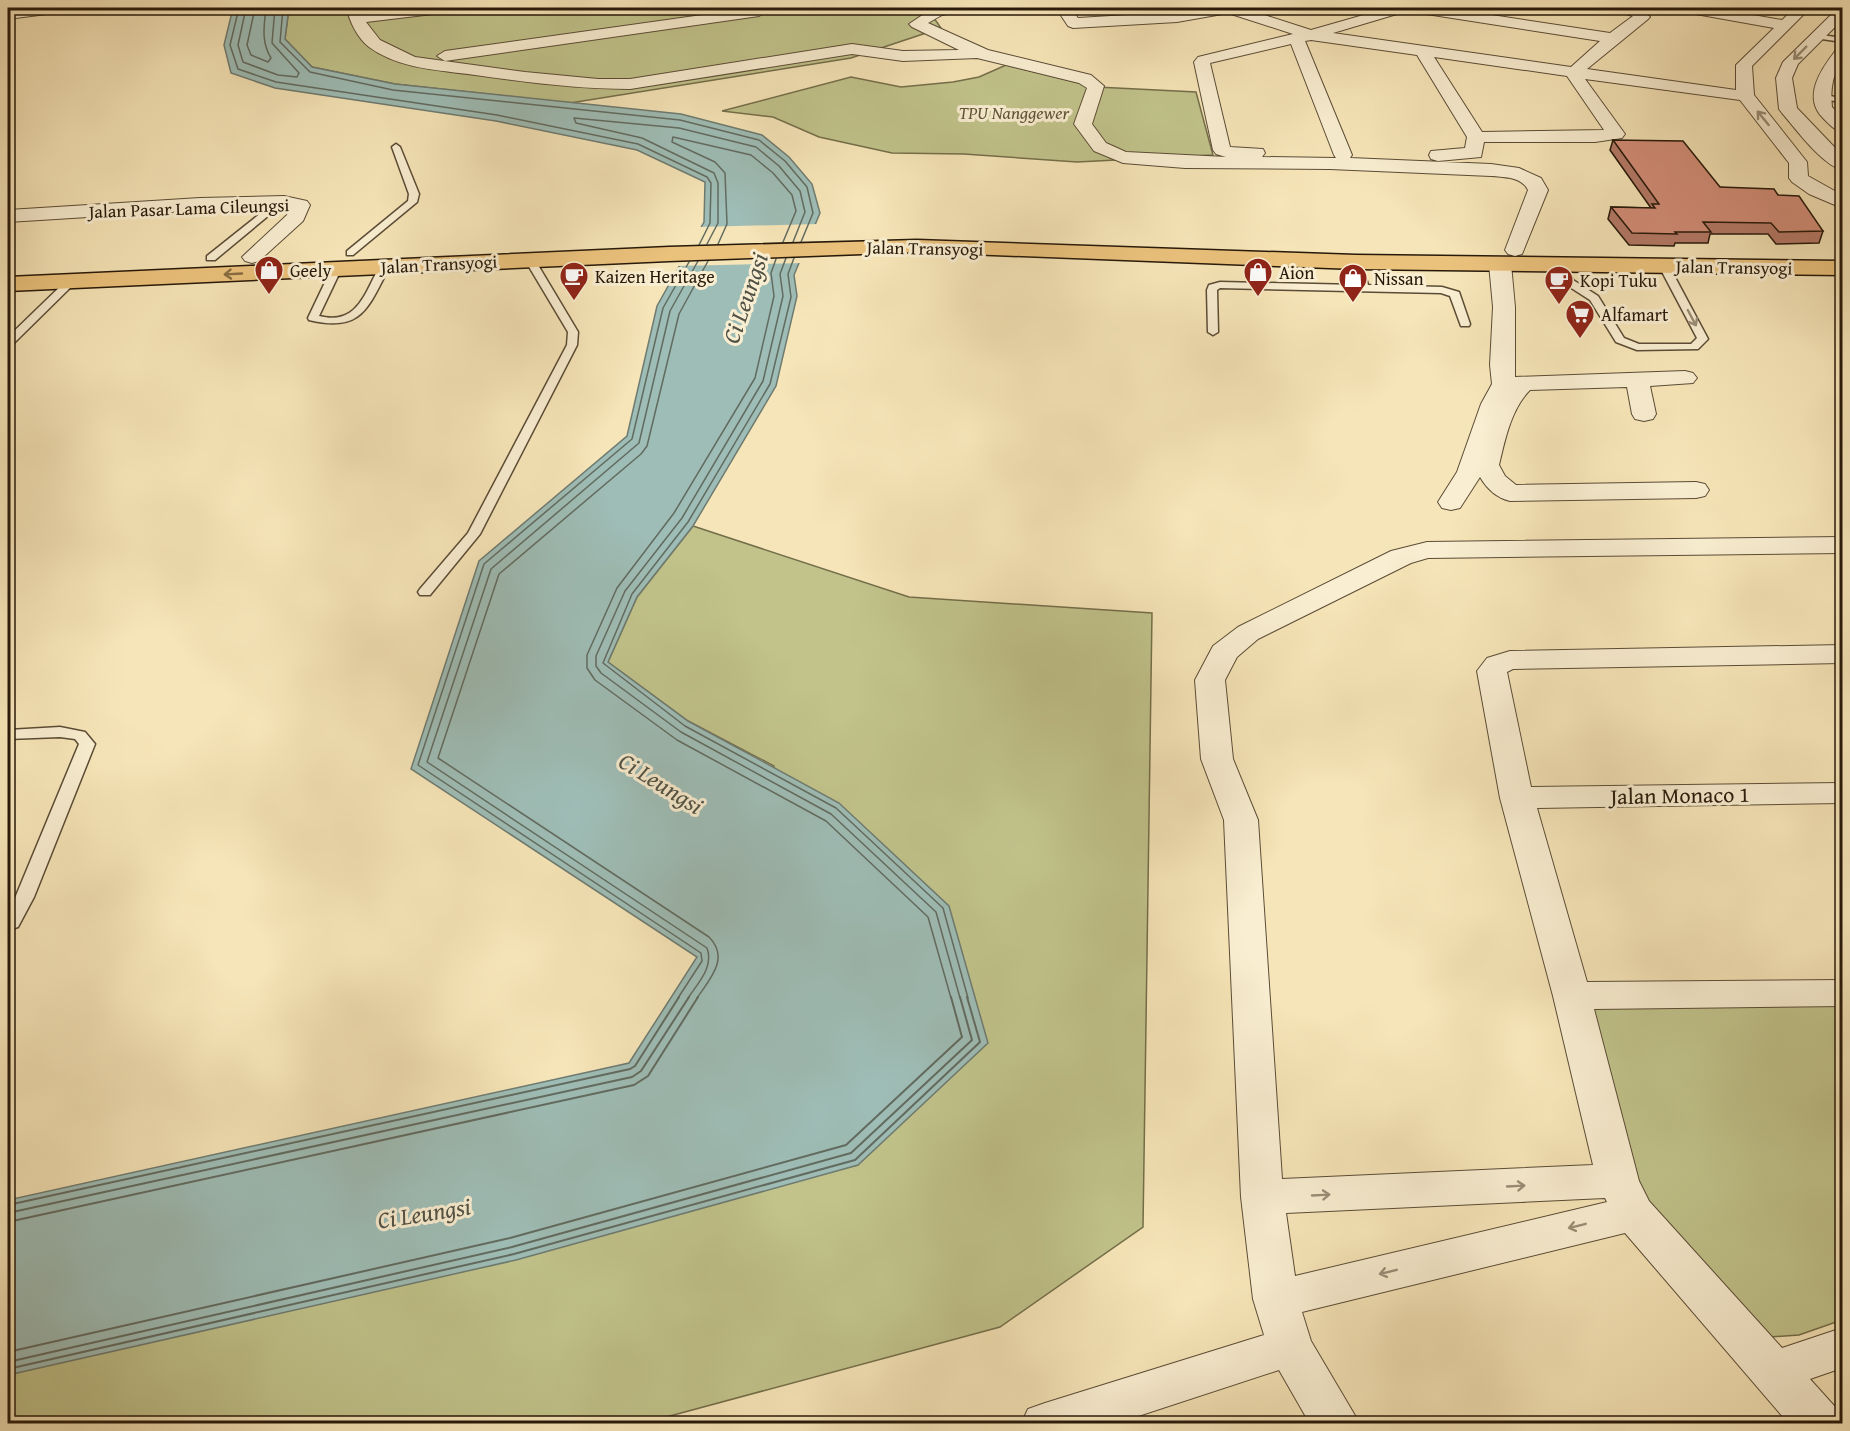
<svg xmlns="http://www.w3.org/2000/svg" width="1850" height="1431" viewBox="0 0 1850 1431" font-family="'Gentium Book Plus',serif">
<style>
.green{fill:#c1c38b;stroke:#746e4a;stroke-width:1.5}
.water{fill:#9ebdb6;stroke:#6e7b71;stroke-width:1.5}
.pier{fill:#f6e5b8}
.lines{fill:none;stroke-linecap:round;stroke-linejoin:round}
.shore-far1{stroke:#626b60;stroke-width:1.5}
.shore{stroke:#626b60;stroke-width:2}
.lane-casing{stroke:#5b4c36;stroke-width:3}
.street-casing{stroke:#5b4c36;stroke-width:2}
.highway-casing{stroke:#27190a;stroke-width:3}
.lane{fill:#f9eed1;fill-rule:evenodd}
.street{fill:#f9eed1;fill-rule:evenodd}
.highway{fill:#ebc27c;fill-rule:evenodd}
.wall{fill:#b57a68;stroke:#27190a;stroke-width:1.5}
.building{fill:#d38e79;stroke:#27190a;stroke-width:1.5}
.oneway{stroke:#9a8e77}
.oneway2{stroke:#896e43}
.labels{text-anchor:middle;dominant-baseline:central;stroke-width:6;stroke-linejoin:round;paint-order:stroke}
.far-park-label{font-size:18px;font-style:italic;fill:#5d5437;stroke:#f9eed1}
.far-street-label{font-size:18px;fill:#27190a;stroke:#f9eed1}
.far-poi-label{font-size:18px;fill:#27190a;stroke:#f9eed1;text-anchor:start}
.street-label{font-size:22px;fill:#27190a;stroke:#f9eed1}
.water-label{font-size:24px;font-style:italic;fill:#515246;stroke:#f9eed1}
</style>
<rect width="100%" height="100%" fill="#f6e5b8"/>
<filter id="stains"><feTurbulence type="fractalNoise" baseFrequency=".00333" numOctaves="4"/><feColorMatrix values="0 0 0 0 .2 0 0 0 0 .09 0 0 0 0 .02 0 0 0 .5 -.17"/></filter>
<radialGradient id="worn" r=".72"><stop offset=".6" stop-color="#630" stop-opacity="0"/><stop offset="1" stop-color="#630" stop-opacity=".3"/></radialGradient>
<g class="green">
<polygon points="289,8 927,8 941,28 851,58 570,103 395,84 312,67 285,39"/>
<polygon points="1006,65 1097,87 1196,92 1213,155 1077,162 964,154 892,153 819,137 773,117 722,111 851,77 901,87 953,82 979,77"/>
<polygon points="693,526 909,597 1152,613 1143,1227 1000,1327 644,1423 8,1423 8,1375 858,1165 774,766 688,721 608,662 637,597"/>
<polygon points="1842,999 1842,1320 1799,1335 1770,1337 1649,1221 1590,1007 1614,1002"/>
</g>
<polygon class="water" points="233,8 289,8 285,39 312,67 395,84 681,114 762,135 789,157 812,184 820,213 794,275 797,296 776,386 693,526 637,597 608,662 688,721 839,803 949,906 988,1043 858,1165 516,1260 8,1375 8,1200 629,1063 697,957 411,769 479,561 627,436 657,306 704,222 705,182 637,150 496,121 275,88 231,73 224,45"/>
<g class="pier">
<polygon points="818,224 811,242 688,245 698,227"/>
<polygon points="810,244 802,263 676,266 687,248"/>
</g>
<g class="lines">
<g class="shore-far1">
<polyline points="239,8 230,45 238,69 276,82 497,115 638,144 707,177 711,183 710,223 699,245"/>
<polyline points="246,8 238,45 243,62 278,75 297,77 299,73 272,43 275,8"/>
<path d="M255,8l-8,37 4,10 17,7 3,-4c-10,-16 -7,-32 -5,-50"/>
<polyline points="283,8 280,42 310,72 393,90 680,120 759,140 785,161 807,187 813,213 801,242"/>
<polyline points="707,244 718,223 718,183 714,173 642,138 576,123 574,118 679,128 756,147 779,166 800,191 805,212 793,242"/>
<polyline points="718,244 727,224 725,173 715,162 672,142 673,137 751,155 773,173 792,195 796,211 783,242"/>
<polyline points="786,258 780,274 783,296 763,381 682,518 625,591 596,656 596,666 601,673 681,732 831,814 936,912 960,998"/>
<polyline points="794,258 788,274 791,297 770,384 688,522 632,594 603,663 685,726 836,808 943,908 968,998"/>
<polyline points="776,259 771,273 774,296 755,378 674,513 617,588 587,655 587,668 595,680 677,740 826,821 928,917 951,998"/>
<polyline points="678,998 702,961 701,953 418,765 484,564 632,439 663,308 689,262"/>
<path d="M688,998c10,-15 26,-31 19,-50l-280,-186 64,-193 148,-126 31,-132 28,-50"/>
<path d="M697,998c13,-19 33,-40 12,-61l-271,-179 61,-184 142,-120 6,-8 32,-132 29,-53"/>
</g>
<g class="shore">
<polyline points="8,1205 630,1069 635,1066 679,997"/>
<polyline points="8,1213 632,1077 641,1071 689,997"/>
<polyline points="8,1222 634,1085 648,1076 698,997"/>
<polyline points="8,1352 510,1238 846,1145 962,1037 951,997"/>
<polyline points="8,1362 512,1247 851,1153 972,1040 960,997"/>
<polyline points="8,1369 514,1254 855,1160 980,1042 967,997"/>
</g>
<g class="lane-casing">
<g id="lane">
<polygon points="1815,34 1842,38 1842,42 1815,38"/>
<polygon points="1829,68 1842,69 1842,73 1826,72 1826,68"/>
<polygon points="1823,95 1842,98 1842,102 1820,99 1820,95"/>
<polygon points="396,144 400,147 419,194 417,202 353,255 347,255 347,251 408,201 409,194 392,147"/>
<polygon points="266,209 274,211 215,260 207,260 207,256"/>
<polygon points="530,257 535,260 578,332 577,345 480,534 430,595 420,595 418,592 420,589 468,533 567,345 568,332 525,260"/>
<polygon points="1356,259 1361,262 1368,285 1442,287 1459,292 1470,324 1469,326 1461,326 1450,296 1441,293 1220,288 1217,290 1218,332 1213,335 1208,332 1207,290 1209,285 1220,282 1357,285 1351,262"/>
<polygon points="1664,263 1669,266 1708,339 1698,349 1637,350 1616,342 1590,300 1565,284 1556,266 1565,264 1573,280 1598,296 1624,338 1639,344 1691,344 1697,338 1659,266"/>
<path d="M381,264l9,2c-22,41 -27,67 -81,54l-1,-2 21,-44 9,2 -19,40c40,10 46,-25 62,-52z"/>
<polygon points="68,279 77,281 12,345 8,346 8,337"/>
<polygon points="60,727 85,732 95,744 34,897 18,927 8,930 8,915 79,744 75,739 60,737 8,739 8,730"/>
</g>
</g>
<g class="street-casing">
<g id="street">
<polygon points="29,8 122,8 114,13 62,12 8,19 8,11"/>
<path d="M347,8h15l1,5 47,-5h38l-2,3 -5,2 -75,9 14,18 35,17 110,15 73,7h32l222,-35 51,7 56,-1 -47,-23 -3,-3 24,-16h30l-2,3 -19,4 -14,8 60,27 103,25 13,11 -12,38 14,19 20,9 100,5 -10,-3 -3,-4 -19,-88 4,-5 95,-23 -65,-21 -51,9 -104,6 -5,-2 -12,-18h14l8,10 99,-6 29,-4h37l68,22 77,-22h21l-2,3 -74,22 238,34 29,-26 -180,-28 -8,-5h34l164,25 23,-17 -18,-5 -2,-3h28l9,9 -3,3 -60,49 149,21v-25l38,-37 -84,-15 -5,-2 -2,-3h30l69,12 13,-12h15l-58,58 2,29 53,67 1,14 34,19v13l-33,-14 -17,-12 -3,-4v-15l-49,-63 -155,-21 40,55 -3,4 -27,4h-111l-3,15 -43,4 -7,-2 -2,-4 2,-4 34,-3 2,-11 -50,-82 -106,-15 -6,1 47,114 -2,3 141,6 28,4 22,10 7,12 -26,64 -7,2 -7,-2 -3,-4 23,-60c-6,-13 -24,-13 -37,-14l-161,-7 -145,-1 -62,-5 -29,-12 -20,-27 13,-36 -8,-5 -102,-25 -74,3 -51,-7 -222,35c-52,0 -104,-7 -155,-14 -36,-5 -76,-6 -106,-28 -11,-8 -20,-26 -22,-39zM1291,44l43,111 2,3 -74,-1 3,-4 -2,-4 -33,-2 -20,-84zM1434,57l133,19 37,54 -122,2z"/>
<polygon points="752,8 763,8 767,11 759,16 445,61 437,56 445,51"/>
<path d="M1842,8v12l-44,44 -6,14 5,30 45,47v15c-21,-6 -46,-41 -60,-57l-3,-4 -3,-31 7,-16 54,-53z"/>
<path d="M1842,48c2,16 -5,19 -9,33 -2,9 -2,17 -1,26l10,10v15c-8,-2 -13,-8 -19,-14 -21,-21 -2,-49 13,-68z"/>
<polygon points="284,196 307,201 310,205 303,221 259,261 252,263 245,261 242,257 287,215 289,209 200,210 8,222 8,210 200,198"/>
<path d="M1500,258l7,2 4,4 4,43v70l170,-6 8,2 4,5 -4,5 -43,3 6,28 -3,5 -9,2 -9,-2 -3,-5 -5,-27 -97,3c-19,19 -25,50 -31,75l6,11 11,9 180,-3 9,2 4,6 -4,6 -9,2 -186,3c-13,-3 -23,-12 -30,-24l-20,31 -9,2 -9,-2 -4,-6 19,-30 24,-68 11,-20 -2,-19 3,-58 -4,-43 4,-4z"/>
<path d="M1842,537v16l-414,5 -17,5 -153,76 -21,18 -12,23 8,79 25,61 24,359 311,-14 -40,-169 -53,-198 -23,-127 10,-13 23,-7 332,-6v18l-329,6 -6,3 24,115 311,-4v20l-305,5 50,174 255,-2v26l-248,3 45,172 10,20 133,147 60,-20v40l-32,11 27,30 5,15h-53l-164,-191 -323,79 9,29 49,83h-50l-31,-54 -165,54h-93l7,-15 17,-6 219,-68 -11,-36 -12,-102 -17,-377 -23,-61 -6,-79 18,-34 25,-19 153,-76 36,-9zM1605,1198l2,4 -312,74 -9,-63z"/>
</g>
</g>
<g class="highway-casing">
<polygon id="highway" points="917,240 1356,255 1842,261 1842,275 1356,269 917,252 669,261 8,291 8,277 669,247"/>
</g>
<use href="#lane" class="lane"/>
<use href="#street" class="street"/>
<use href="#highway" class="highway"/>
</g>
<g class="wall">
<polygon points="1074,8 1151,8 1151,10 1077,12"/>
<polygon points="1613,140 1720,187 1778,195 1823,231 1819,243 1776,244 1768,234 1710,234 1708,243 1675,243 1674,246 1629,245 1608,219 1611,207 1651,208 1610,150"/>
</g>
<polygon class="building" points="1613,140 1683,141 1720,187 1774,189 1778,195 1799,196 1823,231 1779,232 1771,223 1703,222 1711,232 1675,232 1677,234 1632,233 1611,207 1655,208 1652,204 1659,204"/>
<defs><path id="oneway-shaft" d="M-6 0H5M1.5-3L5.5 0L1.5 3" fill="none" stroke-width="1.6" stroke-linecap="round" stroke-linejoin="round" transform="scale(1.5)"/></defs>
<g class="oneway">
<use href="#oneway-shaft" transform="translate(1800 53) rotate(135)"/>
<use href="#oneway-shaft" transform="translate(1763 118) rotate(-129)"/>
<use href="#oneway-shaft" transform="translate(1692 318) rotate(62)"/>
<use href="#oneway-shaft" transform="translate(1516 1186) rotate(-3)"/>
<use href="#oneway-shaft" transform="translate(1321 1195) rotate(-3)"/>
<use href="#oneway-shaft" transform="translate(1577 1226) rotate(166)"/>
<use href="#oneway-shaft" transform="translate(1388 1272) rotate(166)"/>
</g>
<use class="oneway2" href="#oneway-shaft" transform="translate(233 274) rotate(177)"/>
<defs>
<g id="shop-pin" transform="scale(1.5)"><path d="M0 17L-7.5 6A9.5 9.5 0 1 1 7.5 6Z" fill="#8f2418" stroke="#f9eed1"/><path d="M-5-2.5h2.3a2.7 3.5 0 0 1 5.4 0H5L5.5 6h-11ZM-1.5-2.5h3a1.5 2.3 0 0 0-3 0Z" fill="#fff"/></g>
<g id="cafe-pin" transform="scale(1.5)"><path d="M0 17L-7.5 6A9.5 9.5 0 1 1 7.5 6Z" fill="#8f2418" stroke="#f9eed1"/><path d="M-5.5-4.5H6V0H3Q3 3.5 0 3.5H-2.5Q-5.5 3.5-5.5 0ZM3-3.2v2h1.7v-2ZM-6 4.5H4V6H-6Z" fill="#fff"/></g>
<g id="supermarket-pin" transform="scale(1.5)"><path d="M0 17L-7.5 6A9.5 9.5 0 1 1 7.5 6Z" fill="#8f2418" stroke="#f9eed1"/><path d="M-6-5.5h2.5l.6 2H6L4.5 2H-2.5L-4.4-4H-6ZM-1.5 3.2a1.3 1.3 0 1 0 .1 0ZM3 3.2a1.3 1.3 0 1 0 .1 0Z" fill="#fff"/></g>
</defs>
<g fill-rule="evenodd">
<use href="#shop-pin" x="269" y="270"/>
<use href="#shop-pin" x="1258" y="272"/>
<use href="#cafe-pin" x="574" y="276"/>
<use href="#shop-pin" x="1353" y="278"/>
<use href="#cafe-pin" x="1559" y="280"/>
<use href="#supermarket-pin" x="1580" y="314"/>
</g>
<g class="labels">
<g class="far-park-label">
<text x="1014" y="112">TPU Nanggewer</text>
</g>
<g class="far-street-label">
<text transform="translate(189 208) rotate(-2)">Jalan Pasar Lama Cileungsi</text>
<text transform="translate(925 248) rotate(1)">Jalan Transyogi</text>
<text transform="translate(439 264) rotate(-3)">Jalan Transyogi</text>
<text transform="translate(1734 267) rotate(1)">Jalan Transyogi</text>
</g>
<g class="far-poi-label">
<text x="290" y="270">Geely</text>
<text x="1279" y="272">Aion</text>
<text x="595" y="276">Kaizen Heritage</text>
<text x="1374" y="278">Nissan</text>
<text x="1580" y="280">Kopi Tuku</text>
<text x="1601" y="314">Alfamart</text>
</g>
<g class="street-label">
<text transform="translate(1680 795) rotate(-1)">Jalan Monaco 1</text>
</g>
<g class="water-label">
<text transform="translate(745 298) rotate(-71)">Ci Leungsi</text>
<text transform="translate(661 783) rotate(32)">Ci Leungsi</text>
<text transform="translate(424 1213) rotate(-9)">Ci Leungsi</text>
</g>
</g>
<rect width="1850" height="1431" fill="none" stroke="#f6e5b8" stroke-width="30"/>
<rect x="9" y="9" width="1832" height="1413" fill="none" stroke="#27190a" stroke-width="3"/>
<rect x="15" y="15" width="1820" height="1401" fill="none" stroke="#27190a" stroke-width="1.5"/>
<rect width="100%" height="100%" filter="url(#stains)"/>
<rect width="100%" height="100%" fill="url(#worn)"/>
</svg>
